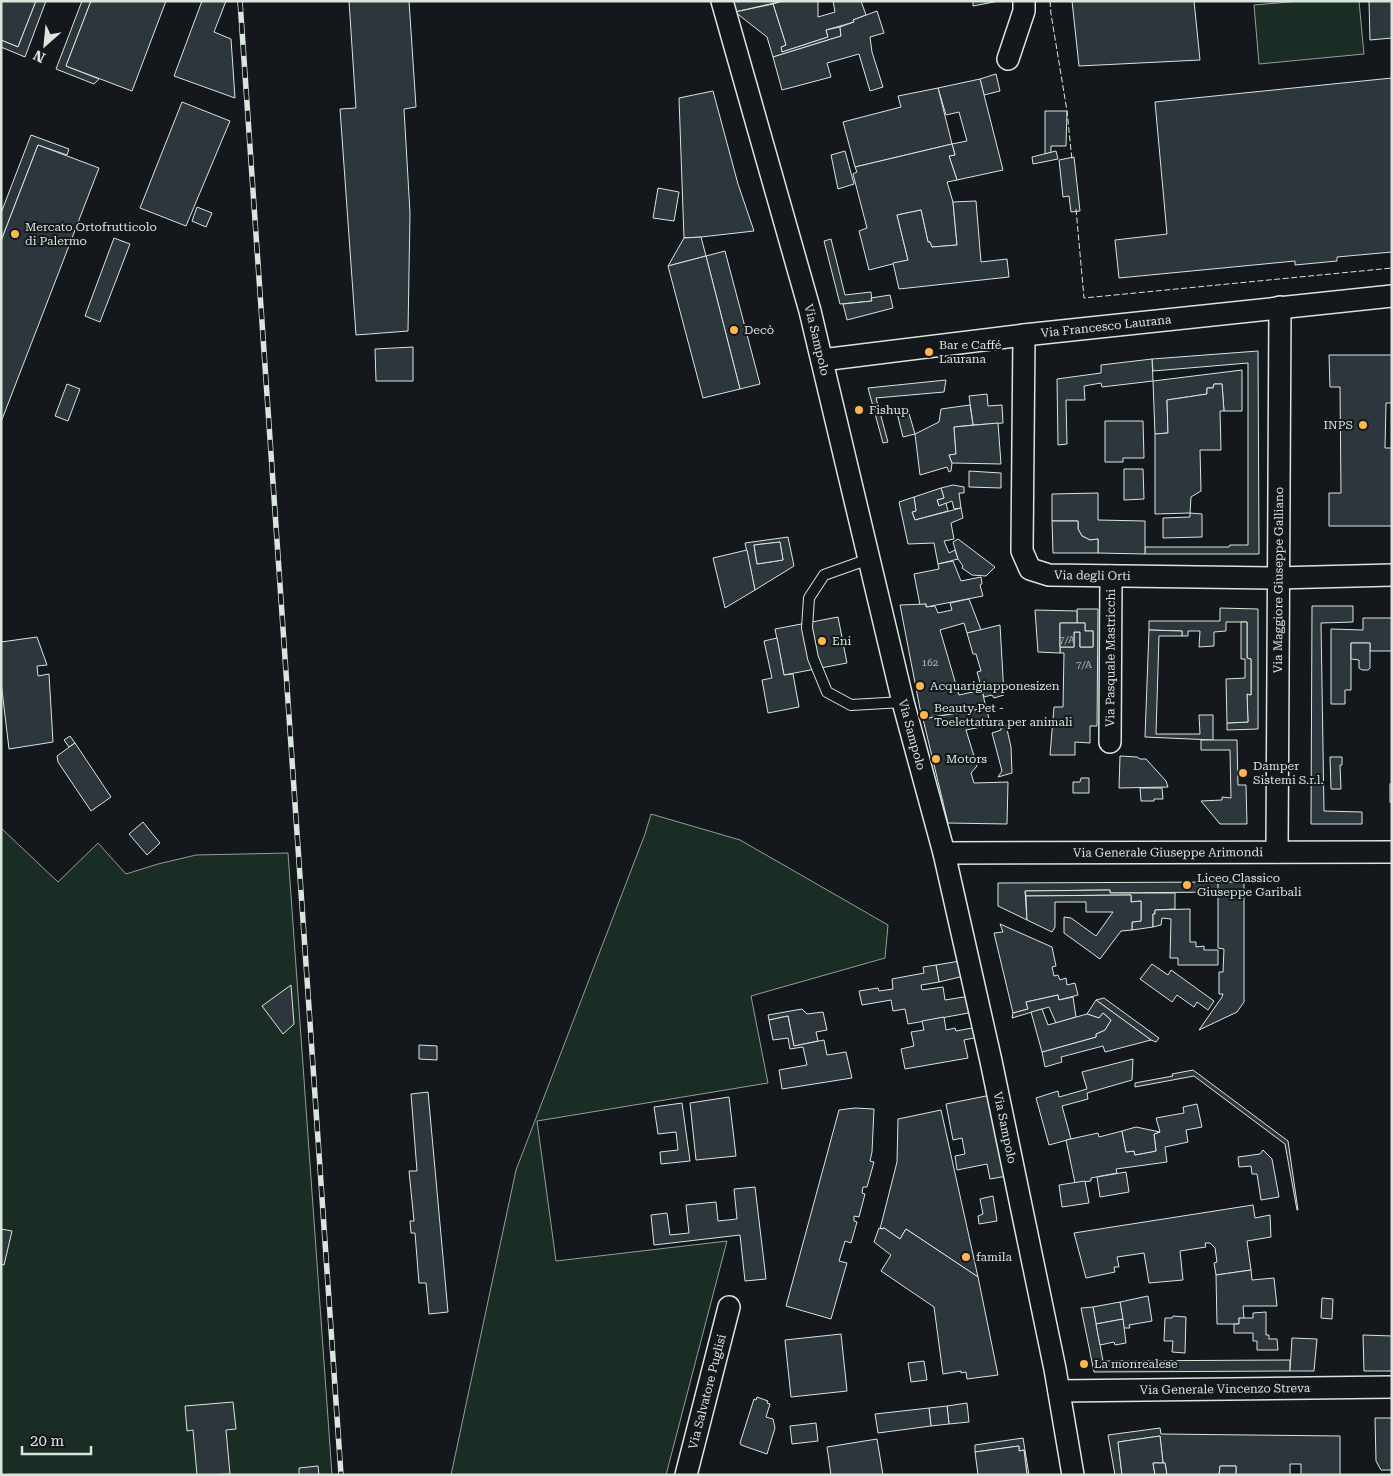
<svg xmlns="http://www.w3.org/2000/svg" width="1393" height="1476" viewBox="0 0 1393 1476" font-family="'Roboto Serif',serif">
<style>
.green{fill:#1a2d24;stroke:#939e99}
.building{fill:#2c363c;stroke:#d8e6dc;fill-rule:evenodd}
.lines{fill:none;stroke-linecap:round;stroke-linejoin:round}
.lane-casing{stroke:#d8e6dc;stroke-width:12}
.street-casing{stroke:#d8e6dc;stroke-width:24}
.lane{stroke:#14181c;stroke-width:10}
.street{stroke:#14181c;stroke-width:21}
.rail-casing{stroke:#d8e6dc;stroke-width:5.5}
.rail{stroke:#14181c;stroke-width:4;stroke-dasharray:11;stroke-linecap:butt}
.fence{stroke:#d8e6dc;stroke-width:1;stroke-dasharray:6 2.5;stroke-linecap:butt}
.poi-dot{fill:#ffb74d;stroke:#14181c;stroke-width:2}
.labels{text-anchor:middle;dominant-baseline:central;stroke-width:4;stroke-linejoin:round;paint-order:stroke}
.number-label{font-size:10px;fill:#adbab4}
.poi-label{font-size:12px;fill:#d8e6dc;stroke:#14181c;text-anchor:start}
.street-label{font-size:12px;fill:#d8e6dc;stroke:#14181c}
</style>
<rect width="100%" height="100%" fill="#14181c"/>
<g class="green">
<polygon points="1301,1 1359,1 1364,54 1259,64 1254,5"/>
<polygon points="651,814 740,840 888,925 885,958 751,996 768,1083 537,1121 556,1261 727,1241 666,1475 451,1475 516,1170 645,834"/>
<polygon points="1,828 58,882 98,843 126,874 158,864 196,855 288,853 332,1475 1,1475"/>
</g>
<g class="building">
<polygon points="1,1 36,1 18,47 1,40"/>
<polygon points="36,1 46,1 25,57 1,47 1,40 18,47"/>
<polygon points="82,1 91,1 66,66 99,79 94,84 56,69"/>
<polygon points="91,1 166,1 132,91 66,66"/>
<polygon points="202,1 226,1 214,32 231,39 235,98 174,76"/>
<polygon points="349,1 409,1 416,107 404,109 410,213 408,331 356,335 340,109 356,108"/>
<polygon points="731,1 783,1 735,12"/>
<polygon points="783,1 818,1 818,17 835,12 833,1 861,1 866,15 853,20 854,22 826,30 828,37 782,52 781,47 786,45 773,4"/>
<polygon points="973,1 999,1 973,6"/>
<polygon points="1072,1 1194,1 1200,60 1079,66"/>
<polygon points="1369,1 1392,1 1392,38 1370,40"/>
<polygon points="773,4 786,45 781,47 782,52 828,37 826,30 840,27 841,36 773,57 767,37 735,12"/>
<polygon points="877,11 884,33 870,37 872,52 883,87 870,91 859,54 827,63 831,77 782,90 773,57 841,36 840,27 854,22 853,20"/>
<polygon points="996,74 1000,91 984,95 980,79"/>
<polygon points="1392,78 1392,252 1337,257 1337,261 1295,265 1295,261 1119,278 1115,240 1167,234 1155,102"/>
<polygon points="980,79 1003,170 957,180 949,156 955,155 952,144 967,141 959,112 946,115 938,88"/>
<polygon points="938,88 952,144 855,167 843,122 901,107 898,96"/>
<polygon points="713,91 738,184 754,231 701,237 684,238 679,98"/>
<polygon points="182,102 230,121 186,226 140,208"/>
<polygon points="1045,111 1067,111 1066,146 1051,146 1051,153 1045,154"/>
<polygon points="31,135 69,149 67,155 38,145 1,241 1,213"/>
<polygon points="952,144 955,155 949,156 957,180 947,182 953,202 957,245 932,247 930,242 928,242 921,210 897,215 908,260 869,270 859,231 867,228 853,174 857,172 855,167"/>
<polygon points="38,145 99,168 1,422 1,241"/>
<polygon points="845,151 854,184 838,189 831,155"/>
<polygon points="1056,151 1058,159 1033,164 1032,157"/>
<polygon points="1074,157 1080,211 1071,212 1069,196 1063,197 1059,160"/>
<polygon points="658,188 679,192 674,221 653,218"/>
<polygon points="976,201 981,262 1007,259 1009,277 899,289 893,263 908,260 897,215 921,210 928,242 930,242 932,247 957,245 953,202"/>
<polygon points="197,207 212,213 206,227 192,221"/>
<polygon points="701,237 706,256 668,266 684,238"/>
<polygon points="114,238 130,244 100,322 85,316"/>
<polygon points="831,239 845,295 871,292 872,301 840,304 824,241"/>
<polygon points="725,251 760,384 740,389 706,256"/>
<polygon points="706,256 740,389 703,398 668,266"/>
<polygon points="890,295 893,308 847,320 843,304 872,301 871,298"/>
<polygon points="413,347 413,381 376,381 375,349"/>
<polygon points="1258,351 1259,554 1145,554 1145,547 1229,547 1230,545 1248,545 1248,363 1153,371 1152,359"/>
<polygon points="1329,355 1392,355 1392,403 1386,403 1385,448 1392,448 1392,526 1329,526 1329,493 1341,493 1340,387 1330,387"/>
<polygon points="1152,359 1153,381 1102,387 1101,383 1084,386 1085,400 1066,400 1067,444 1058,445 1057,379 1101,373 1101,365"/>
<polygon points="1242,370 1242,411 1224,411 1222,384 1214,384 1213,388 1207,388 1207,394 1167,400 1168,433 1155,434 1153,381"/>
<polygon points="946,380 944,392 876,398 888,442 883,443 868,388"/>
<polygon points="67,384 80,389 68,421 55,416"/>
<polygon points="1214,384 1222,384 1224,411 1220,411 1221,450 1200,450 1201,491 1191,497 1190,513 1155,514 1155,434 1168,433 1167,400 1207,394 1207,388 1213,388"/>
<polygon points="987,394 988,406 1002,405 1003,423 973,425 969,396"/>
<polygon points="970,405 973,425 954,427 956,454 949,455 952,463 951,471 949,472 947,467 920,475 915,434 939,422 941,409"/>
<polygon points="908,410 915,434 903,437 897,413"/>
<polygon points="1105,421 1143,421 1144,458 1123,458 1123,462 1105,462"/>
<polygon points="998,423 1001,464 952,463 949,455 956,454 954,427"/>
<polygon points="1124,469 1143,469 1144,499 1124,500"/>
<polygon points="969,471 1001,473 1001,488 969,487"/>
<polygon points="953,485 964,487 964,493 959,493 961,508 954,509 952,501 939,506 937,500 944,498 941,488"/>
<polygon points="941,488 944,498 937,500 939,506 946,503 948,511 915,520 912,512 916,511 914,497"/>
<polygon points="1098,493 1098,520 1145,521 1145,554 1098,553 1098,539 1090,540 1082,536 1078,529 1078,521 1052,521 1052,494"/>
<polygon points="914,497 916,511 912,512 915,520 961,508 963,518 951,523 954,539 944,541 949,553 955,550 958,559 938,564 934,543 908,544 899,502"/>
<polygon points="1190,513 1202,514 1202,537 1163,538 1163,518 1190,517"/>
<polygon points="1052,521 1078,521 1078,529 1082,536 1090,540 1098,539 1098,553 1053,553"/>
<path d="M788,537l6,29 -39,24 -10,-47zM780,542l3,18 -26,4 -3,-19z"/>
<polygon points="958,539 995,567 986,576 972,575 962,568 963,566 958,559 953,542"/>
<polygon points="780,542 783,560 757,564 754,545"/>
<polygon points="747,550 755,590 725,608 713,558"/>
<polygon points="953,561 961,581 981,577 982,584 980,585 983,596 926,607 926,604 920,605 914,574 939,569 938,564"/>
<polygon points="969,599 981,630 967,633 964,623 940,630 959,695 982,690 986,708 922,719 900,605 926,604 926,607 935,606 938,613 952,610 950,603"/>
<polygon points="1312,606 1353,606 1353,622 1321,623 1324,811 1362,812 1362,824 1311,824"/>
<polygon points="1220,608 1258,609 1258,729 1227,730 1227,723 1248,722 1247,694 1251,695 1251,659 1247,658 1247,622 1226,622 1226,631 1214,632 1214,646 1199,647 1200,631 1188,631 1188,636 1182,636 1182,631 1149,630 1149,621 1220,621"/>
<polygon points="1077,609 1098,609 1097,726 1090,726 1090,743 1075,742 1075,755 1050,755 1054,707 1063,707 1064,653 1060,653 1060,647 1074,647 1074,632 1080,632 1080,647 1093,647 1093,631 1085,631 1085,623 1077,623"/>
<polygon points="1035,610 1077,611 1077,623 1060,623 1060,653 1038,652"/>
<polygon points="838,617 847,663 784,675 775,629"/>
<polygon points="1363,618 1392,618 1392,651 1370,651 1370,643 1351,643 1351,690 1345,690 1345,704 1331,704 1331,629 1363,630"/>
<polygon points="1241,622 1247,622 1247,658 1251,659 1251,695 1247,694 1248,722 1227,723 1226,679 1245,678 1245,659 1241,659"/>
<polygon points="1060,623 1085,623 1085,631 1093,631 1093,647 1080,647 1080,632 1074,632 1074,647 1060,647"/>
<polygon points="1000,625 1004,695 994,698 992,695 984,697 977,672 981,671 976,654 973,654 967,633"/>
<polygon points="1149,630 1182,631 1182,636 1159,636 1156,734 1200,734 1199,715 1213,715 1213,740 1145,737"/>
<polygon points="37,637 47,665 37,666 38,676 49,674 53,742 9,749 1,682 1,642"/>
<polygon points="777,638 784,675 793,674 799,707 768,713 762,680 772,678 764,641"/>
<polygon points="1351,643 1370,643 1370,668 1368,670 1362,670 1359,668 1359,660 1351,659"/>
<polygon points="986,708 991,725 966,730 977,766 971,773 974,783 1008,782 1007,824 948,823 923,719"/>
<polygon points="1006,725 1011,747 1012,773 998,777 1002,771 992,733 1001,730 1001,727"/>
<polygon points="70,736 75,743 69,747 64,740"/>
<polygon points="1201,740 1237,740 1238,785 1246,785 1247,824 1220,824 1201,801 1222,800 1222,797 1231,798 1230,750 1201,750"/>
<polygon points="75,743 111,797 91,811 58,762 57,756"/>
<polygon points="1120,756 1137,757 1140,759 1146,759 1166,781 1168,787 1119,788"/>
<polygon points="1330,757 1342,757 1342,765 1340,765 1341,789 1331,789"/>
<polygon points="1081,778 1089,778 1089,793 1073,793 1073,782 1080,782"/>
<rect x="1390" y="784" width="2" height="18"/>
<polygon points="1140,788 1162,788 1163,799 1154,799 1154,801 1141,801"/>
<polygon points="143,822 160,843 147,855 129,834"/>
<polygon points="1218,882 1219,892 1110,893 1110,890 1025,891 1027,920 998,906 998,883"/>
<polygon points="1218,882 1244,882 1244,1002 1237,1012 1199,1030 1222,997 1223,994 1219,994 1219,972 1223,972 1224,949 1218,948"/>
<polygon points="1110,890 1110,893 1175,893 1175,909 1155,910 1155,914 1153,914 1153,927 1132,930 1132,922 1141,921 1141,901 1131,902 1131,895 1026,896 1025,891"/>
<polygon points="1131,895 1131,902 1141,901 1141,921 1132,922 1132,930 1121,931 1100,959 1064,933 1064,917 1071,918 1096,936 1113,912 1086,912 1086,902 1055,902 1055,927 1052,932 1027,920 1026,896"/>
<polygon points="1190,909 1190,942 1196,942 1196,947 1204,946 1204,950 1218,950 1218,965 1178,965 1178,958 1170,958 1171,919 1162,918 1161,925 1153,927 1153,914 1155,914 1155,910"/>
<polygon points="1000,924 1052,947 1056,966 1052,967 1054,976 1058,975 1060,980 1066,978 1067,985 1075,983 1078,995 1059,1000 1058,995 1026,1002 1028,1009 1013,1013 994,933 1003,932"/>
<polygon points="960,961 964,976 939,982 936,965"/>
<polygon points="1152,964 1168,975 1171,970 1214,1001 1208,1010 1197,1002 1194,1007 1177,995 1172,1002 1140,979"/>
<polygon points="936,965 939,982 921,985 922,990 943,987 945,1000 970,996 974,1012 908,1024 905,1009 893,1011 891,1000 862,1005 859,991 878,988 879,991 893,989 892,979 924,973 923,967"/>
<polygon points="291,985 294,1024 283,1034 262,1006"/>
<polygon points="1058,995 1059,1000 1073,997 1076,1017 1056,1023 1049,1007 1012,1018 1013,1013 1028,1009 1026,1002"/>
<polygon points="1104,998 1159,1038 1156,1042 1151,1040 1096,1000"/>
<polygon points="1096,1000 1151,1040 1105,1052 1103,1046 1061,1057 1062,1062 1045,1067 1042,1052 1096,1037 1096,1034 1105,1030 1111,1020 1103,1013 1099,1018 1087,1014"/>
<polygon points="802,1009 807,1014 823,1012 827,1030 816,1032 818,1041 794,1046 788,1016 769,1020 768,1015"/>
<polygon points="1042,1009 1048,1025 1087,1014 1099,1018 1103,1013 1111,1020 1105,1030 1096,1034 1096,1037 1042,1052 1031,1012"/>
<polygon points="788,1016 794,1046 824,1040 827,1055 846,1052 852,1078 782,1089 779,1070 807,1065 803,1047 790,1049 788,1038 773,1040 769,1020"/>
<polygon points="944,1017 946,1030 955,1028 956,1031 977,1027 979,1037 964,1040 968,1058 905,1069 901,1049 914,1046 911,1032 924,1030 922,1021"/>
<polygon points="419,1045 437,1046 437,1060 419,1059"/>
<polygon points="1133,1059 1132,1080 1087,1093 1088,1099 1062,1106 1071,1139 1049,1145 1036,1098 1058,1091 1059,1097 1087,1089 1082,1072"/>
<polygon points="1193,1070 1288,1141 1298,1210 1297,1210 1285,1144 1194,1076 1135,1087 1135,1083 1173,1076 1172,1074"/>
<polygon points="428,1092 448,1312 429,1314 426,1283 419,1283 415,1233 411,1233 410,1221 414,1221 409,1171 417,1171 411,1094"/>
<polygon points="991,1095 1007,1176 990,1179 987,1164 957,1170 955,1156 965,1154 962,1138 953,1140 946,1104"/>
<polygon points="729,1097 736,1156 696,1160 690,1103"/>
<polygon points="682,1103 690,1161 661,1164 660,1152 678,1150 676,1132 658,1134 654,1107"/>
<polygon points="1197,1104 1202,1127 1186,1130 1188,1142 1165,1147 1167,1162 1116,1169 1117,1173 1091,1178 1091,1181 1075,1183 1066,1140 1098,1133 1099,1137 1122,1131 1126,1152 1134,1151 1135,1155 1156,1151 1154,1134 1160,1132 1156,1118 1184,1113 1183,1107"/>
<polygon points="855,1108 874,1109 872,1152 870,1161 874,1162 867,1187 863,1187 862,1193 865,1194 859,1217 854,1216 854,1221 857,1222 851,1243 845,1241 839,1261 847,1263 831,1319 786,1306 839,1110"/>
<polygon points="941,1110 978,1277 906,1229 900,1239 884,1228 880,1229 897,1162 898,1119"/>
<polygon points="1136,1127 1160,1132 1154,1134 1156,1151 1135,1155 1134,1151 1126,1152 1122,1131"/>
<polygon points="1263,1150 1272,1159 1279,1197 1261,1200 1257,1174 1252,1174 1251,1166 1239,1167 1238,1157 1260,1154"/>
<polygon points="1126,1172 1129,1192 1100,1197 1097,1177"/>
<polygon points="1085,1181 1089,1203 1062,1207 1059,1185"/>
<polygon points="755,1187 766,1279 745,1281 740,1235 654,1245 651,1215 667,1213 670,1235 689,1233 686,1205 716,1202 718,1221 737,1219 734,1189"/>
<polygon points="993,1196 997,1221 979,1224 978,1216 983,1214 980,1199"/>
<polygon points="1253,1205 1255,1218 1270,1215 1271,1237 1247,1241 1251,1270 1216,1275 1214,1263 1217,1262 1215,1248 1210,1243 1205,1243 1206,1247 1180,1251 1183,1280 1149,1283 1144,1253 1117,1257 1119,1267 1114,1267 1115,1272 1086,1278 1074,1233"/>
<polygon points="879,1228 882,1229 884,1228 900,1239 906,1229 978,1277 998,1375 967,1379 966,1372 961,1373 961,1371 943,1374 934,1307 881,1271 891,1255 874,1242"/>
<polygon points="1,1229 12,1231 4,1265 1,1264"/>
<polygon points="1251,1270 1252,1280 1274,1278 1277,1306 1243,1306 1244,1319 1239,1318 1239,1324 1217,1324 1216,1275"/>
<polygon points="1148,1296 1152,1321 1129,1325 1130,1328 1124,1328 1120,1302"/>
<polygon points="1322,1298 1333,1299 1332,1319 1321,1318"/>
<polygon points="1120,1302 1123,1319 1096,1324 1093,1307"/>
<polygon points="1093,1307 1103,1361 1290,1360 1290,1371 1094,1372 1081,1308"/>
<polygon points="1266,1312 1266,1335 1269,1335 1269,1339 1277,1339 1278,1350 1257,1350 1257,1341 1253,1341 1253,1333 1234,1333 1234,1324 1239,1324 1239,1318 1253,1318 1253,1313"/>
<polygon points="1173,1316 1186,1317 1185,1353 1172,1352 1173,1341 1164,1341 1165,1318 1172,1318"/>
<polygon points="1123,1319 1126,1343 1115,1345 1114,1342 1100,1345 1096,1324"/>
<polygon points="841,1334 847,1391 791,1397 785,1340"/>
<polygon points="1363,1335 1392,1336 1392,1371 1364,1371"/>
<polygon points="1292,1338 1317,1339 1314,1371 1290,1371"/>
<polygon points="924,1361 927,1380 911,1382 908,1363"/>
<polygon points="757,1397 768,1401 767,1403 770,1404 766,1417 773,1419 775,1428 767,1454 741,1445 740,1443 754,1399 756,1400"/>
<polygon points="233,1402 236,1429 226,1430 230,1474 197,1475 193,1430 187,1431 185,1406"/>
<polygon points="967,1403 969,1422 949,1424 947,1406"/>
<polygon points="947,1406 949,1424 931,1426 929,1408"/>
<polygon points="929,1408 931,1426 878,1433 875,1414"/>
<polygon points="1375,1418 1392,1418 1392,1470 1381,1470 1376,1461"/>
<polygon points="816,1423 818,1441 792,1444 790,1426"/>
<polygon points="1160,1428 1161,1434 1340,1436 1340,1475 1301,1475 1301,1464 1290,1464 1290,1475 1236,1475 1236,1466 1220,1466 1219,1475 1167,1475 1165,1463 1163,1463 1160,1436 1118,1442 1122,1475 1115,1475 1108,1435"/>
<polygon points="1160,1436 1163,1463 1153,1463 1155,1475 1122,1475 1118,1442"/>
<polygon points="1023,1438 1029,1475 1027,1475 1024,1450 1019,1451 1019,1446 975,1452 975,1445"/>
<polygon points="877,1439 883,1475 831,1475 827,1447"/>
<polygon points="1019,1446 1019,1451 1024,1450 1027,1475 978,1475 975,1452"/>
<polygon points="1153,1463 1165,1463 1167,1475 1155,1475"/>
<polygon points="318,1466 319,1475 299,1475 299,1468"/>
<polygon points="1220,1466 1236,1466 1236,1475 1219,1475"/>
</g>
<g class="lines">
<g class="lane-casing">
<polyline id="lane" points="869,559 824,575 809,598 807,628 813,658 827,692 851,705 903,702"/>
</g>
<g class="street-casing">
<g id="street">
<path id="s1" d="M722,1l88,310 93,391 41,151 47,208 64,308 18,106"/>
<polyline points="1008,59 1024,11 1024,1"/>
<path id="s2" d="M1024,335l-2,216 8,18 19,6 228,3 115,-3"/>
<path id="s3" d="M822,360l202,-25 368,-39"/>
<path id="s4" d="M1110,742l1,-166"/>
<path id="s5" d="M1277,852l3,-545"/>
<path id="s6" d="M944,853l448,-1"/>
<path id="s7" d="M1059,1391l333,-4"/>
<path id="s8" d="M686,1475l43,-168"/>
</g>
</g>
<use href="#lane" class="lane"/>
<use href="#street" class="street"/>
<g class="rail-casing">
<polyline id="rail" points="240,1 341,1475"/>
</g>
<use href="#rail" class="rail"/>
<g class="fence">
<polyline points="1050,1 1051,14 1067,111 1072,160"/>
<polyline points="1076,209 1084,298 1392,268"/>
</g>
</g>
<g class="poi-dot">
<circle cx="15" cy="234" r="5"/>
<circle cx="734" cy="330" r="5"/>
<circle cx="929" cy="352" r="5"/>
<circle cx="859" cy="410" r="5"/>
<circle cx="1363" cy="425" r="5"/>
<circle cx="822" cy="641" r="5"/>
<circle cx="920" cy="686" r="5"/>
<circle cx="924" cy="715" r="5"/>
<circle cx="936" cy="759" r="5"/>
<circle cx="1243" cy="773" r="5"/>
<circle cx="1187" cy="885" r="5"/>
<circle cx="966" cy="1257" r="5"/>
<circle cx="1084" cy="1364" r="5"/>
</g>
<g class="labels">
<g class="number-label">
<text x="1067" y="639">7/A</text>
<text x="930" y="662">162</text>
<text x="1084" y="664">7/A</text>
</g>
<g class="poi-label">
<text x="25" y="227">Mercato Ortofrutticolo<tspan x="25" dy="14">di Palermo</tspan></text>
<text x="744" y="330">Decò</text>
<text x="939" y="345">Bar e Caffé<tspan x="939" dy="14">Laurana</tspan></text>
<text x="869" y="410">Fishup</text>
<text x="1353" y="425" text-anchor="end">INPS</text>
<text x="832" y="641">Eni</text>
<text x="930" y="686">Acquarigiapponesizen</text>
<text x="934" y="708">Beauty Pet -<tspan x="934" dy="14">Toelettatura per animali</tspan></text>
<text x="946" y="759">Motors</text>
<text x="1253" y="766">Damper<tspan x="1253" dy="14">Sistemi S.r.l.</tspan></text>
<text x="1197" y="878">Liceo Classico<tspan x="1197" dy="14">Giuseppe Garibali</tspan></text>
<text x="976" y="1257">famila</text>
<text x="1094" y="1364">La monrealese</text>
</g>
<g class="street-label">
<text stroke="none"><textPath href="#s3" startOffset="286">Via Francesco Laurana</textPath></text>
<text stroke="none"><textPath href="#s1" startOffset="352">Via Sampolo</textPath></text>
<text stroke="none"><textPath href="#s2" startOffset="299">Via degli Orti</textPath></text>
<text stroke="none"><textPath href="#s5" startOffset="272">Via Maggiore Giuseppe Galliano</textPath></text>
<text stroke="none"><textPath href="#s4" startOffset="84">Via Pasquale Mastricchi</textPath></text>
<text stroke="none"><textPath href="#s1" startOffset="758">Via Sampolo</textPath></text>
<text stroke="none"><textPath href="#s6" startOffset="224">Via Generale Giuseppe Arimondi</textPath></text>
<text stroke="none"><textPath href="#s1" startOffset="1162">Via Sampolo</textPath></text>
<text stroke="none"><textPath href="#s7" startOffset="166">Via Generale Vincenzo Streva</textPath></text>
<text stroke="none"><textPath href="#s8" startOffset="86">Via Salvatore Puglisi</textPath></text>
</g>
</g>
<rect width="1393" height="1476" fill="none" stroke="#d8e6dc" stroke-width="5"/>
<g transform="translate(45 45) rotate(207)" stroke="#14181c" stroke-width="4" paint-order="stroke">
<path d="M0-4L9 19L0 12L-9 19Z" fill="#d8e6dc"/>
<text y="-8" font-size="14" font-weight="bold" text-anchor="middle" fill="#d8e6dc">N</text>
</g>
<path d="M22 1446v8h69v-8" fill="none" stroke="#d8e6dc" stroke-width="2.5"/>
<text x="30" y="1446" font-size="15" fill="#d8e6dc" stroke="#14181c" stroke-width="4" paint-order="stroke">20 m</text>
</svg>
